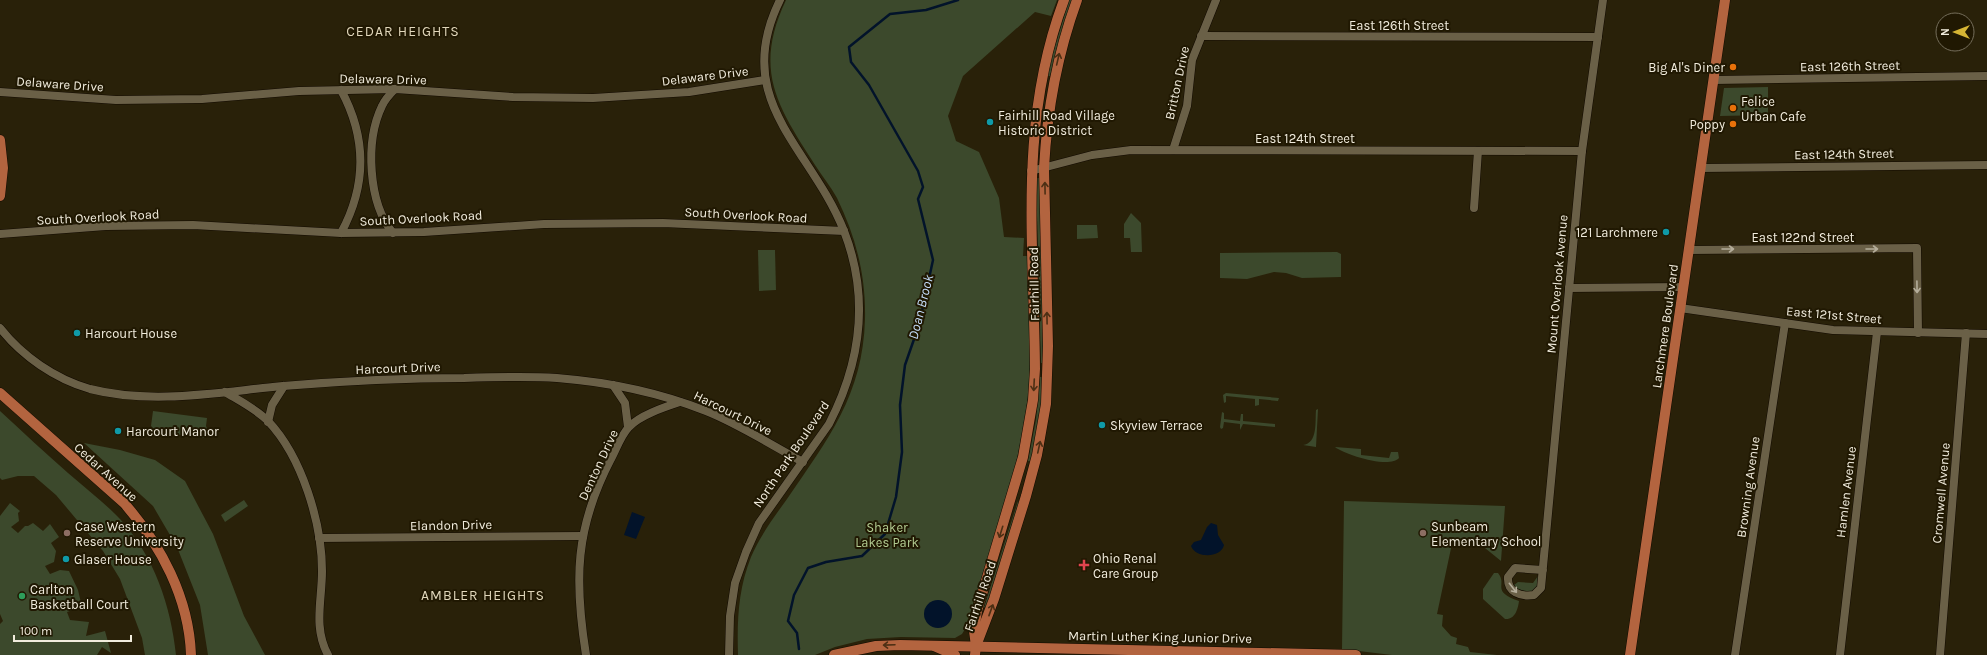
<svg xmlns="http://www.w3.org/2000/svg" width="1987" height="655" viewBox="0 0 1987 655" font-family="Karla,sans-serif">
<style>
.green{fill:#3c492c}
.water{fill:#02132a}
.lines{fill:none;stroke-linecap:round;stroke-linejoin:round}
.stream{stroke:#02132a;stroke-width:2.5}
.minor-casing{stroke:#120a00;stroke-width:9}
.major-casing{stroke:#120a00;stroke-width:11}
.minor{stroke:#6a6047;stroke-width:8}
.major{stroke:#b3643f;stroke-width:10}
.oneway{stroke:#4c2f14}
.oneway2{stroke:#b4ad9a}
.food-dot{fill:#e8710a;stroke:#201802;stroke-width:1.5}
.culture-dot{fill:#0f9aa8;stroke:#201802;stroke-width:1.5}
.education-dot{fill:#8d6e63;stroke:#201802;stroke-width:1.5}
.health-dot{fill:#e0444e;stroke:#201802;stroke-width:1.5}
.leisure-dot{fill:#2e9e5b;stroke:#201802;stroke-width:1.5}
.labels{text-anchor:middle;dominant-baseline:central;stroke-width:4;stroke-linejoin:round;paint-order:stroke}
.street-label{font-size:13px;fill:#f1ecdd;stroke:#201802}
.poi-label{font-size:13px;fill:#f1ecdd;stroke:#201802;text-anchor:start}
.park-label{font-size:13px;fill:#b3cc92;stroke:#201802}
.neighbourhood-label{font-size:14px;letter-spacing:1px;fill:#e1d7bb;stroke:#201802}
.water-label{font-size:14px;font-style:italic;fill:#c5ddfb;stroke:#201802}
</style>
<rect width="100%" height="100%" fill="#292109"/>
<g class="green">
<path d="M786,0h271l-6,16 -16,-4 -72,64 -15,40 8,25 23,11 20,46 5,39 20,1 -1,18h4c1,46 6,94 1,140 -9,80 -39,157 -63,233l-3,5 -7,4 -54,-1 -34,2 -32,8 -20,8h-77c-1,-35 0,-65 13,-98 9,-21 23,-40 36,-58 41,-60 76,-104 78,-180 1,-43 -9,-82 -28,-121 -6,-11 -15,-22 -22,-33 -38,-59 -62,-95 -29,-165z"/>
<polygon points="1069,0 1073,0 1064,22 1050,76 1046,76"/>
<polygon points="1768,87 1768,115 1720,116 1724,88"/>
<polygon points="1036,178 1040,178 1045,363 1041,363"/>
<polygon points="1131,213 1141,223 1142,252 1131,252 1130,238 1124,238 1124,224"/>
<polygon points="1077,225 1097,225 1098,238 1077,239"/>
<polygon points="758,250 775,250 776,290 759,291"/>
<polygon points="1337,252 1341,254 1341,277 1302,278 1286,273 1274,272 1247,279 1220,278 1220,253"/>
<polygon points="1040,377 1044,377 1042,406 1032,462 1028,461 1036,420"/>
<polygon points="1226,393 1279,398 1278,401 1259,399 1259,405 1255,406 1255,399 1226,396 1226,402 1224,403 1223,395"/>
<path d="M1318,409l-2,38 -13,-2c15,-2 12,-23 13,-35z"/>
<path d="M0,411c23,21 45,42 68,62 17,15 36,29 52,46 34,37 51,87 56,136h-31l-3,-17 -22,-59 -17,-28 -47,-56 -22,-19h-16l-16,4 -2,-2z"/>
<polygon points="153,411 207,418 206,426 208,431 205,433 205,438 163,433 163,430 156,431 151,426"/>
<polygon points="1222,412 1224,413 1224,419 1240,421 1241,414 1243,414 1243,421 1275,424 1275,427 1243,424 1240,430 1240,424 1224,422 1223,428 1221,429 1220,427"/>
<polygon points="84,443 120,450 155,460 185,481 213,534 244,616 265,655 208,655 200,605 177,547 167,530 153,506"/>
<path d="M1335,447l26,2v6l28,3 2,-6h7l1,6c-9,11 -54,-3 -64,-11z"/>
<polygon points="244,500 248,506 225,522 221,515"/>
<polygon points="1018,501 1019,502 986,608 984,607"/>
<polygon points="1344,501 1505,506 1501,561 1485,548 1453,539 1437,614 1443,615 1442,626 1451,636 1457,638 1456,644 1468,647 1470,652 1497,655 1392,655 1342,649"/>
<polygon points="10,503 20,511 18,513 19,521 11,527 18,533 25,526 28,526 33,523 43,531 50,524 59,537 51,543 56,551 54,562 45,566 50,574 60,570 69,571 78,590 82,607 67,612 70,620 89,622 86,636 105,631 111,653 102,647 97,655 0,655 0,624 3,621 0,614 0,516"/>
<path d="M1494,573h4c10,12 -8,18 21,28 -1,8 -4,19 -14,18l-22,-20v-10z"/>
<path d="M1538,576l-1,11 -3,4c-7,1 -16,0 -20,-6l4,-3 15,1z"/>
</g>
<g class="water">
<polygon points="632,512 645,517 636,539 624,535"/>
<path d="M1211,523l6,2 1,10 6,10c-3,13 -28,14 -33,1l3,-4 7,-2 6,-13z"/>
<circle cx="938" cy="614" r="14"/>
</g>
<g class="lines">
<polyline class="stream" points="799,649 797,633 788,621 794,595 808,568 826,562 862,556 885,534 896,497 902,452 900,405 905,365 919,325 933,260 918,199 923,187 918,171 869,85 851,62 849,47 890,14 926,10 958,0"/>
<g class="minor-casing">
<g id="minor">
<polyline points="1201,36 1598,37"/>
<polyline points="1714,80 1987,76"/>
<path d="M341,90c26,48 26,95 0,143"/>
<polyline points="0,92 116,100 202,99 299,91 395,89 513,97 593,98 689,92 765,80"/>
<polyline points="1173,150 1187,106 1192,60 1216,0"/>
<polyline points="1701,168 1987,165"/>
<polyline points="1031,171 1092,155 1131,150 1582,151"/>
<polyline points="1474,208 1478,151"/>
<path d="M393,233c-25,-30 -28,-92 -11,-127 3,-7 8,-12 13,-17"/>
<polyline points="0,234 106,226 193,225 341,233 424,232 544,224 663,223 844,231"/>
<polyline points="1689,250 1917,248 1918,333"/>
<polyline points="1569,288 1683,287"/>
<polyline points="1680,308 1833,330 1987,334"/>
<path d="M0,328c22,28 55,51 90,61 63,16 129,3 193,-3 60,-5 121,-8 181,-8 31,-1 63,-2 93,0 51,4 101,14 149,33 33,13 65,34 97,51"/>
<polyline points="613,385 625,403 628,427"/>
<path d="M225,392c15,9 31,17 43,29 34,36 54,102 54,150 0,30 -9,56 6,84"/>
<polyline points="268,422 272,405 284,386"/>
<polyline points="319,538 583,536"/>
<path d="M1543,570l-28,-2 -7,9c-1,15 12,20 26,18l7,-7 41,-437 21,-151"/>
<path d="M586,655c-12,-75 -11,-127 25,-196 5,-9 10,-24 18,-32 11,-12 36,-20 51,-25"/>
<path d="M729,655l1,-39 5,-33 11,-31 13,-29 70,-99c32,-62 41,-126 15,-193 -33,-84 -114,-130 -64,-231"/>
<polyline points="1735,655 1785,323"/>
<polyline points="1840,655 1877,332"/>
<polyline points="1940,655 1966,333"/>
</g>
</g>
<g class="major-casing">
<g id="major">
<polyline points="0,140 3,168 0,196"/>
<path d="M0,393l124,110c37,42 65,95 67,152"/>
<path d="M976,646l-2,-15 3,-20 46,-154 10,-57 2,-31c-1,-127 -17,-247 29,-369"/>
<polyline points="936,647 955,655"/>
<polyline points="834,655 876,646 900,645 1356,655"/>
<path d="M975,655l1,-9 18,-47 32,-103 11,-41 9,-51 2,-58 -4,-178c3,-58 13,-113 33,-168"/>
<polyline points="1630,655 1725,0"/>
</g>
</g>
<use href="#minor" class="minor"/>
<use href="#major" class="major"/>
</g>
<defs><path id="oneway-shaft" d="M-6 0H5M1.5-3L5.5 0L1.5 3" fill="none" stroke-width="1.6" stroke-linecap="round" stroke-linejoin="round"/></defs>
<g class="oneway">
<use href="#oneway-shaft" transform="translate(1058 59) rotate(-77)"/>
<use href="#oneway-shaft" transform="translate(1045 188) rotate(-91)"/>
<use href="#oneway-shaft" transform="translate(1047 318) rotate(-91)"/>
<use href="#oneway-shaft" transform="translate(1034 385) rotate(93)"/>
<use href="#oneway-shaft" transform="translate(1039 447) rotate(-78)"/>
<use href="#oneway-shaft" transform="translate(1001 532) rotate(107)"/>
<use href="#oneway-shaft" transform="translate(991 610) rotate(-70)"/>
<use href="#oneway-shaft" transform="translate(889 645) rotate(178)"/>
</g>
<g class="oneway2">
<use href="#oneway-shaft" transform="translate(1728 249)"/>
<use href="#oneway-shaft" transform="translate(1872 249)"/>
<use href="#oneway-shaft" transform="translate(1917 287) rotate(89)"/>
<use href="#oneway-shaft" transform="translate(1513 588) rotate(52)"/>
</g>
<g class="food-dot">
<circle cx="1733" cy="67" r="4"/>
<circle cx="1733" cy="108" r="4"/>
<circle cx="1733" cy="124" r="4"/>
</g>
<g class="culture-dot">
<circle cx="990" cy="122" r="4"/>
<circle cx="1666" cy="232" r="4"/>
<circle cx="77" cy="333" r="4"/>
<circle cx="1102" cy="425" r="4"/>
<circle cx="118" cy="431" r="4"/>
<circle cx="66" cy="559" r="4"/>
</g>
<g class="education-dot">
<circle cx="67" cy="533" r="4"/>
<circle cx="1423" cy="533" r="4"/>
</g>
<path class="health-dot" d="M1082 559h4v4h4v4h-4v4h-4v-4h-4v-4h4z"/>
<circle class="leisure-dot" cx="22" cy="596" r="4"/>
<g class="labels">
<g class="street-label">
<text x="1399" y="25">East 126th Street</text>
<text transform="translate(1850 66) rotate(-1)">East 126th Street</text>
<text transform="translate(705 76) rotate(-7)">Delaware Drive</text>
<text transform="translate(383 79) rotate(1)">Delaware Drive</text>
<text transform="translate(1177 83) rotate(-78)">Britton Drive</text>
<text transform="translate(60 84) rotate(4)">Delaware Drive</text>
<text x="1305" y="138">East 124th Street</text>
<text transform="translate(1844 154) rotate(-1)">East 124th Street</text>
<text transform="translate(746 215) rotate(3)">South Overlook Road</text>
<text transform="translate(98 217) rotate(-3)">South Overlook Road</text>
<text transform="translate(421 218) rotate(-3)">South Overlook Road</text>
<text x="1803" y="237">East 122nd Street</text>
<text transform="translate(1034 284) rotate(-91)">Fairhill Road</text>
<text transform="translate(1557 284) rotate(-85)">Mount Overlook Avenue</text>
<text transform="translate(1834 315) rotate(5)">East 121st Street</text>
<text transform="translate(1665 326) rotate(-82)">Larchmere Boulevard</text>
<text transform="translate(398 368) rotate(-2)">Harcourt Drive</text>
<text transform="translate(733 413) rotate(26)">Harcourt Drive</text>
<text transform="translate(791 454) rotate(-56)">North Park Boulevard</text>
<text transform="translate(598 465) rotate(-65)">Denton Drive</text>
<text transform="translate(106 472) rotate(42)">Cedar Avenue</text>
<text transform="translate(1748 487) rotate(-82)">Browning Avenue</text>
<text transform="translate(1846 492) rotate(-83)">Hamlen Avenue</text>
<text transform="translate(1941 493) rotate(-85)">Cromwell Avenue</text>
<text transform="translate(451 525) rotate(-1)">Elandon Drive</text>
<text transform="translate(980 596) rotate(-71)">Fairhill Road</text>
<text transform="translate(1160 637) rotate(1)">Martin Luther King Junior Drive</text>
</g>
<g class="poi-label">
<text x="1725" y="67" text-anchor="end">Big Al's Diner</text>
<text x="1741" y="101">Felice<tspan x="1741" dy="15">Urban Cafe</tspan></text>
<text x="998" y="115">Fairhill Road Village<tspan x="998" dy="15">Historic District</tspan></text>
<text x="1725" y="124" text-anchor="end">Poppy</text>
<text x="1658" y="232" text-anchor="end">121 Larchmere</text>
<text x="85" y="333">Harcourt House</text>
<text x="1110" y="425">Skyview Terrace</text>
<text x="126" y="431">Harcourt Manor</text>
<text x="75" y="526">Case Western<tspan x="75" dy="15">Reserve University</tspan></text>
<text x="1431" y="526">Sunbeam<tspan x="1431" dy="15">Elementary School</tspan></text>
<text x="1093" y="558">Ohio Renal<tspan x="1093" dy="15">Care Group</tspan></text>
<text x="74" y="559">Glaser House</text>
<text x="30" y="589">Carlton<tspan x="30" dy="15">Basketball Court</tspan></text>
</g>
<g class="park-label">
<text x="887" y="527">Shaker<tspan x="887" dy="15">Lakes Park</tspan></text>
</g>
<g class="neighbourhood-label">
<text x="403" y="31">CEDAR HEIGHTS</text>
<text x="483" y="595">AMBLER HEIGHTS</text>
</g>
<g class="water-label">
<text transform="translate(921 307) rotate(-76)">Doan Brook</text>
</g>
</g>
<g transform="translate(1955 32) rotate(270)"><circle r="19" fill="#201802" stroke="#746d5a"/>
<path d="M0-3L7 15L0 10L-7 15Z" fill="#d6b534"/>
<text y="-6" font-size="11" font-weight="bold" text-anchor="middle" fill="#f1ecdd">N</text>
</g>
<path d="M14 635v6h117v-6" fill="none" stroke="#f1ecdd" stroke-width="2"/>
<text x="20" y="635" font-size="12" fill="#f1ecdd" stroke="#201802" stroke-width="3" paint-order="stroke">100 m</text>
</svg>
